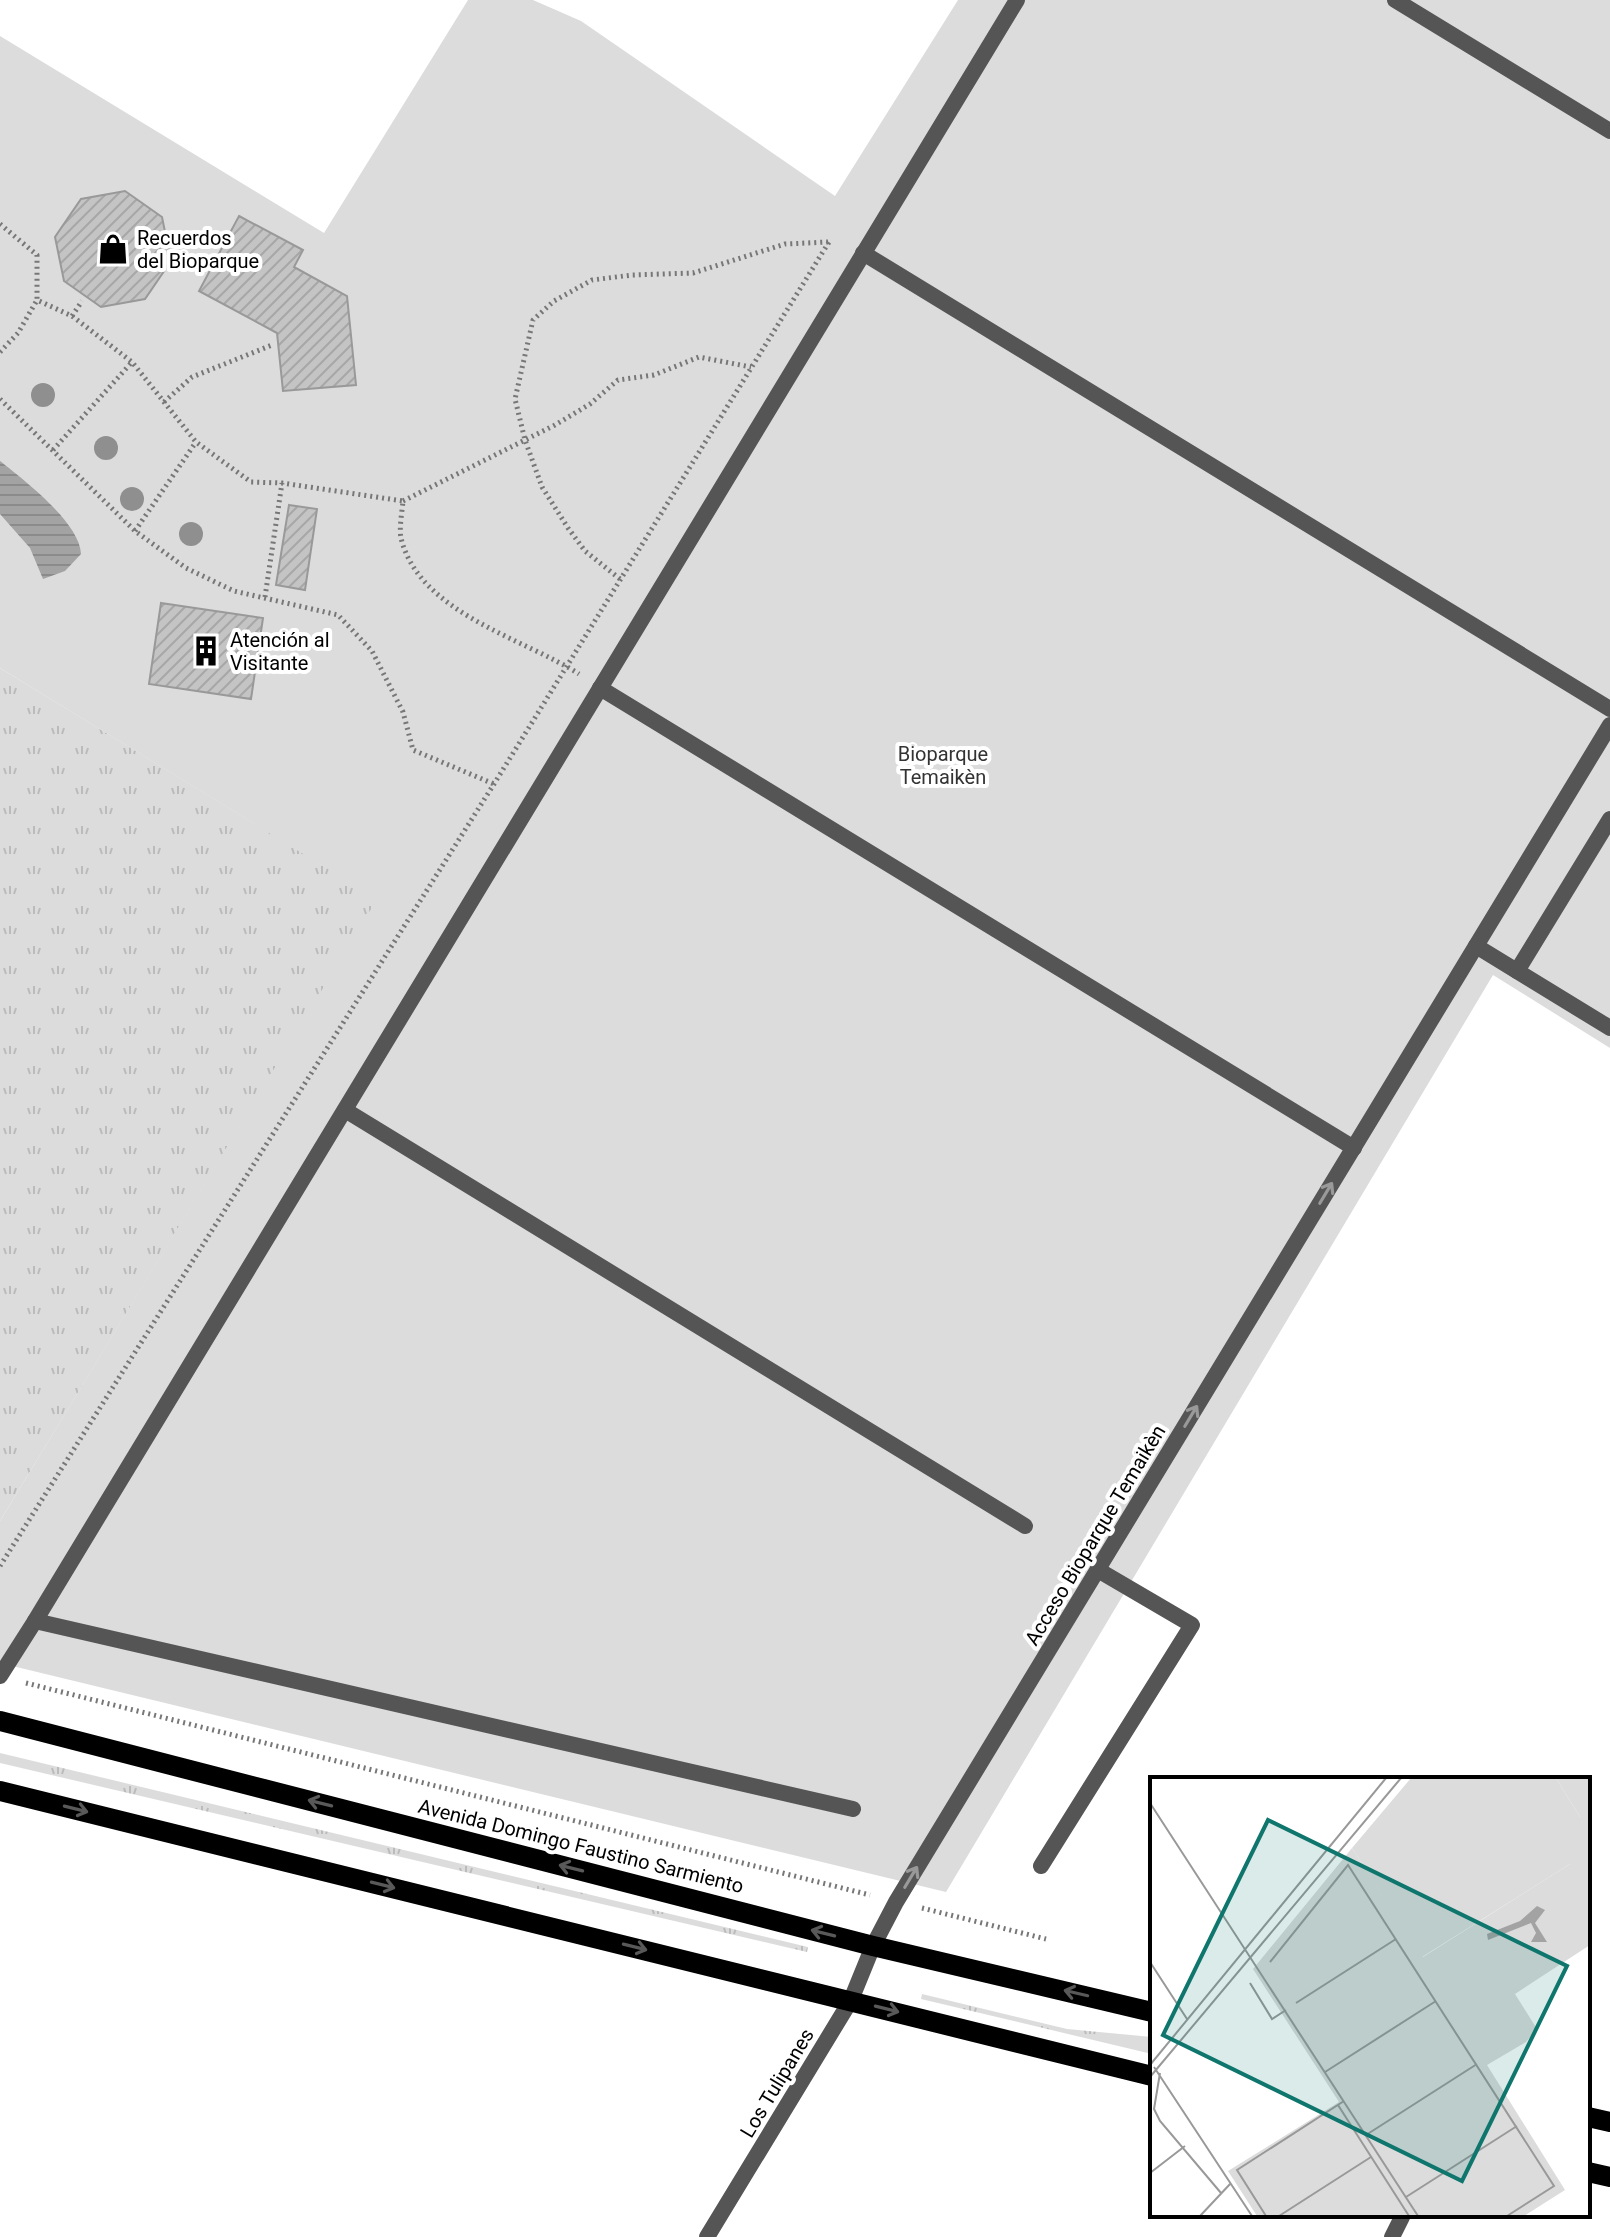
<svg xmlns="http://www.w3.org/2000/svg" width="1610" height="2237" viewBox="0 0 1610 2237" font-family="Roboto,sans-serif">
<style>
.grass{fill:url(#grass-tufts)}
.green{fill:#dcdcdc}
.water{fill:url(#water-rules)}
.building{fill:url(#building-hatch);stroke:#999;stroke-width:2}
.lines{fill:none;stroke-linecap:round;stroke-linejoin:round}
.path{stroke:#777;stroke-width:5;stroke-dasharray:2 4;stroke-linecap:butt}
.service{stroke:#555;stroke-width:16}
.minor{stroke:#555;stroke-width:16}
.primary{stroke:#000;stroke-width:20}
.tree{fill:#8f8f8f}
.oneway{stroke:#999}
.oneway2{stroke:#595959}
.labels{text-anchor:middle;dominant-baseline:central;stroke-width:8;stroke-linejoin:round;paint-order:stroke}
.poi-label{font-size:20px;fill:#000;stroke:#fff;text-anchor:start}
.park-label{font-size:20px;fill:#333;stroke:#fff}
.street-label{font-size:20px;fill:#000;stroke:#fff}
.inset-road{fill:none;stroke:#999;stroke-width:2}
.view{fill:#0f766e;fill-opacity:0.15;stroke:#0f766e;stroke-width:4}
.inset-edge{fill:none;stroke:#000;stroke-width:4}
</style>
<defs>
<pattern id="grass-tufts" width="24" height="20" patternUnits="userSpaceOnUse" patternTransform="scale(2)"><rect width="24" height="20" fill="#dcdcdc"/><path d="M3 7l-1-3M5 7V3M7 7l1-3M15 17l-1-3M17 17v-4M19 17l1-3" fill="none" stroke="#bbb"/></pattern>
<pattern id="water-rules" width="6" height="5" patternUnits="userSpaceOnUse" patternTransform="scale(2)"><rect width="6" height="5" fill="#a3a3a3"/><path d="M0 2.5h6" fill="none" stroke="#8b8b8b"/></pattern>
<pattern id="building-hatch" width="6" height="6" patternUnits="userSpaceOnUse" patternTransform="scale(2)"><rect width="6" height="6" fill="#c4c4c4"/><path d="M-1 1l2-2M0 6l6-6M5 7l2-2" fill="none" stroke="#a7a7a7"/></pattern>
</defs>
<rect width="100%" height="100%" fill="#fff"/>
<g class="grass">
<polygon points="0,668 378,899 0,1521"/>
<polygon points="0,1753 808,1947 807,1952 0,1763"/>
<polygon points="922,1994 1067,2029 1152,2037 1152,2054 921,1999"/>
</g>
<polygon class="green" points="468,0 533,0 581,21 835,196 958,0 1610,0 1610,1048 1493,975 946,1892 0,1663 0,1521 377,899 0,668 0,36 324,233"/>
<path class="water" d="M0,461c24,19 80,62 81,93l-16,17 -22,8 -13,-31 -30,-34z"/>
<g class="building">
<polygon points="125,191 162,217 171,261 145,299 101,307 64,281 55,237 81,199"/>
<polygon points="239,216 303,250 294,267 347,296 356,385 283,391 277,333 199,291"/>
<polygon points="289,505 317,509 305,590 276,585"/>
<polygon points="161,603 263,618 251,699 149,684"/>
</g>
<g class="lines">
<g class="path">
<path d="M0,224l37,31v45l35,16 60,46 64,80 55,40 31,1 121,18c-1,11 -4,27 -2,37 18,75 122,100 178,136"/>
<polyline points="72,316 82,301"/>
<polyline points="0,352 18,333 37,300"/>
<polyline points="0,399 135,531 186,568 234,591 338,615 372,651 403,712 413,750 494,784"/>
<polyline points="164,402 192,377 272,345"/>
<polyline points="53,450 132,362"/>
<polyline points="403,501 555,425 590,404 618,380 654,375 699,357 751,367"/>
<polyline points="135,531 196,442"/>
<polyline points="620,579 585,551 568,528 542,487 525,440 515,399 533,320 554,301 592,280 632,275 693,273 785,244 828,242"/>
<polyline points="265,597 282,483"/>
<polyline points="0,1566 494,784 829,242"/>
<polyline points="26,1683 870,1895"/>
<polyline points="922,1908 1046,1939"/>
</g>
<g class="service">
<polyline points="1395,0 1610,131"/>
<polyline points="863,253 1610,709"/>
<polyline points="600,688 1354,1148"/>
<polyline points="1476,946 1610,1028"/>
<polyline points="1517,971 1610,819"/>
<polyline points="345,1110 1025,1526"/>
<polyline points="0,1676 35,1621"/>
<polyline points="853,1809 35,1621 1017,0"/>
<polyline points="1041,1866 1192,1625 1098,1570"/>
<polyline points="873,1946 896,1902 1610,725"/>
</g>
<g class="minor">
<polyline points="707,2237 851,2000 873,1946"/>
<polyline points="1392,2237 1403,2215"/>
</g>
<g class="primary">
<polyline points="0,1721 873,1946 1152,2012"/>
<polyline points="0,1791 1152,2076"/>
<polyline points="1588,2117 1610,2122"/>
<polyline points="1588,2172 1610,2177"/>
</g>
</g>
<g class="tree">
<circle cx="43" cy="395" r="12"/>
<circle cx="106" cy="448" r="12"/>
<circle cx="132" cy="499" r="12"/>
<circle cx="191" cy="534" r="12"/>
</g>
<defs><path id="oneway-shaft" d="M-6 0H5M1.5-3L5.5 0L1.5 3" fill="none" stroke-width="1.6" stroke-linecap="round" stroke-linejoin="round" transform="scale(2)"/></defs>
<g class="oneway">
<use href="#oneway-shaft" transform="translate(1326 1193) rotate(-59)"/>
<use href="#oneway-shaft" transform="translate(1191 1416) rotate(-59)"/>
<use href="#oneway-shaft" transform="translate(911 1877) rotate(-59)"/>
</g>
<g class="oneway2">
<use href="#oneway-shaft" transform="translate(320 1803) rotate(-166)"/>
<use href="#oneway-shaft" transform="translate(76 1809) rotate(14)"/>
<use href="#oneway-shaft" transform="translate(571 1868) rotate(-166)"/>
<use href="#oneway-shaft" transform="translate(383 1885) rotate(14)"/>
<use href="#oneway-shaft" transform="translate(823 1933) rotate(-166)"/>
<use href="#oneway-shaft" transform="translate(635 1947) rotate(14)"/>
<use href="#oneway-shaft" transform="translate(1076 1993) rotate(-167)"/>
<use href="#oneway-shaft" transform="translate(887 2009) rotate(14)"/>
</g>
<defs>
<g id="shop-bare" transform="scale(2.4)"><path d="M-5-2.5h2.3a2.7 3.5 0 0 1 5.4 0H5L5.5 6h-11ZM-1.5-2.5h3a1.5 2.3 0 0 0-3 0Z" fill="#000" stroke="#fff" stroke-width="2.5" paint-order="stroke"/></g>
<g id="building-bare" transform="scale(2.4)"><path d="M-4-6H4V6H1V3H-1V6H-4ZM-2.5-4.3h1.7v1.8h-1.7ZM.8-4.3h1.7v1.8H.8ZM-2.5-1h1.7V.8h-1.7ZM.8-1h1.7V.8H.8Z" fill="#000" stroke="#fff" stroke-width="2.5" paint-order="stroke"/></g>
</defs>
<g fill-rule="evenodd">
<use href="#shop-bare" x="113" y="249"/>
<use href="#building-bare" x="206" y="651"/>
</g>
<g class="labels">
<g class="poi-label">
<text x="137" y="238">Recuerdos<tspan x="137" dy="23">del Bioparque</tspan></text>
<text x="230" y="640">Atención al<tspan x="230" dy="23">Visitante</tspan></text>
</g>
<g class="park-label">
<text x="943" y="754">Bioparque<tspan x="943" dy="23">Temaikèn</tspan></text>
</g>
<g class="street-label">
<text transform="translate(1095 1535) rotate(-59)">Acceso Bioparque Temaikèn</text>
<text transform="translate(581 1846) rotate(14)">Avenida Domingo Faustino Sarmiento</text>
<text transform="translate(777 2083) rotate(-59)">Los Tulipanes</text>
</g>
</g>
<g transform="translate(1150 1777)">
<rect width="440" height="440" fill="#fff"/>
<path d="M261,1h145l24,39 -10,47 -148,93 -70,-109z" fill="#dcdcdc"/>
<path d="M406,1h34v167l-75,49 22,35 -11,13 -39,23 78,125 -41,26h-267l-29,-45 111,-69 -86,-133 99,-121 71,109 147,-93 -13,-29 23,-18z" fill="#dcdcdc"/>
<path d="M387,129l8,4 -10,13 12,19h-16l5,-9 -5,-10 -43,17 -1,-6 33,-13z" fill="#a3a3a3"/>
<path class="inset-road" d="M0,26l268,413M0,185l37,57M120,185l78,-97 206,321 -47,30M100,206l22,36 14,-9M146,226l100,-64M0,288l236,-287M4,290l98,149M175,295l111,-71M10,296l-6,36 6,12 61,72M0,300l251,-299M188,328l71,111M216,358l111,-71M0,396l35,-27M256,420l111,-71M50,439l31,-33M116,439l-29,-46 107,-69M129,439l92,-59"/>
<path class="view" d="M118,43l299,146 -105,215 -299,-146z"/>
<rect width="440" height="440" class="inset-edge"/>
</g>
</svg>
